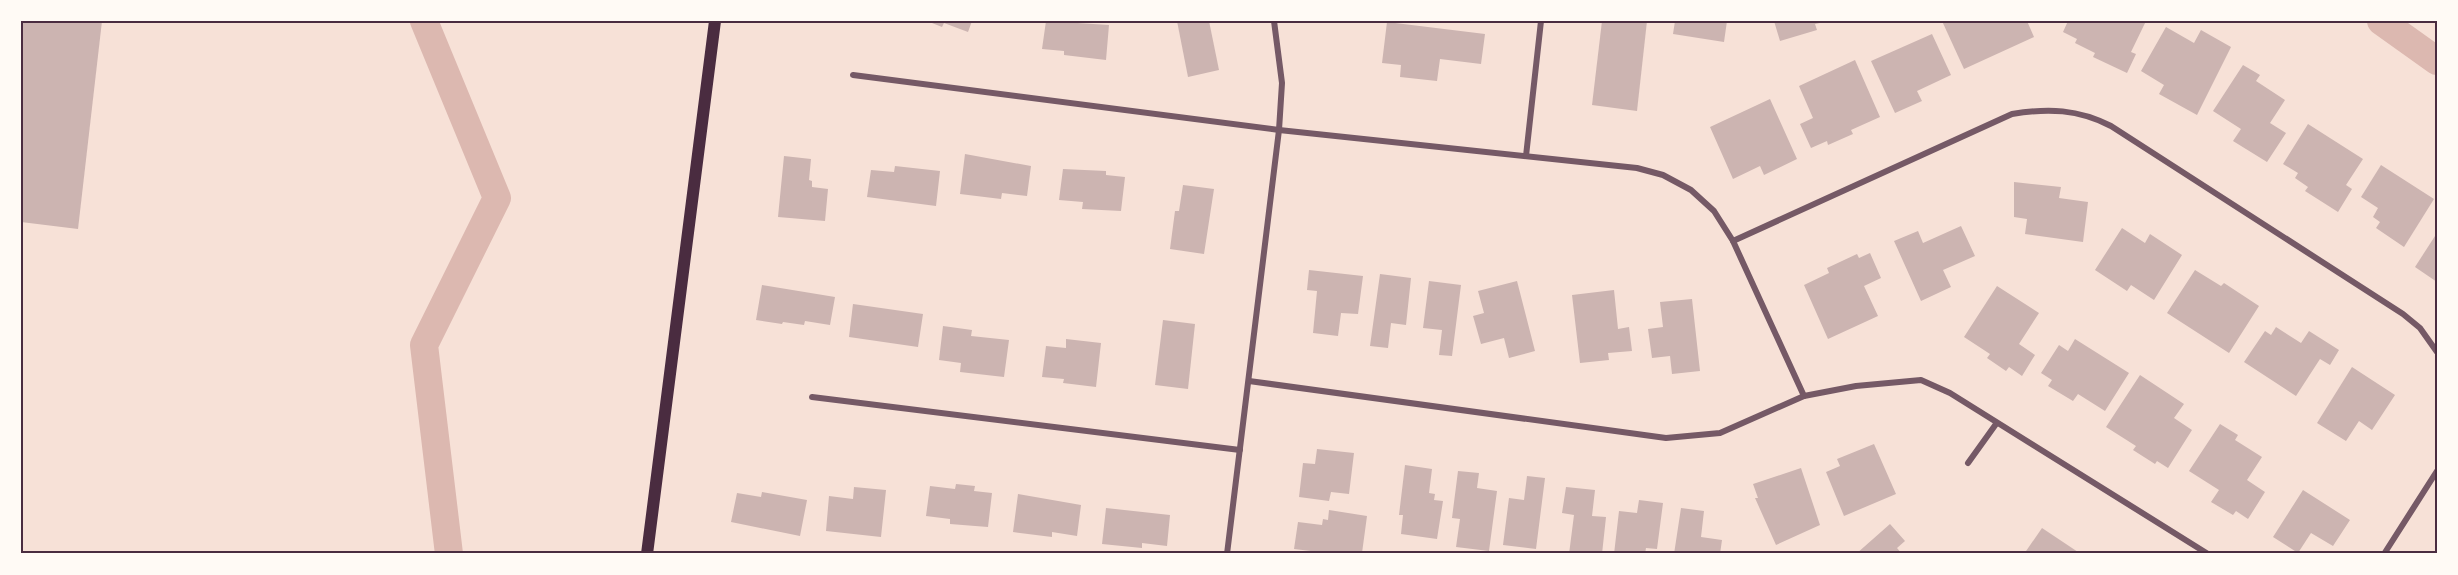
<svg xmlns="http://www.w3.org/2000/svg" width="2458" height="575" viewBox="0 0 2458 575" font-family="Cabin,sans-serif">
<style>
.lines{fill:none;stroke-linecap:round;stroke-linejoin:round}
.canal{stroke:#dcb8b0;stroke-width:28}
.building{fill:#ccb4b1}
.minor{stroke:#755966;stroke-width:6}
.secondary{stroke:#4a2c40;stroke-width:12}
.neatline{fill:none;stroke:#4a2c40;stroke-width:2}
</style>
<rect width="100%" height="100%" fill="#f7e1d7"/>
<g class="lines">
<g class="canal">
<polyline points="424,21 497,198 424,345 449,554"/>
<polyline points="2381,21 2437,61"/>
</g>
</g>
<g class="building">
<polygon points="21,21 102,21 78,229 21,222"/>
<polygon points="927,21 972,21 968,32 944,23 942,27"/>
<polygon points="1046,21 1109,25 1106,60 1064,55 1064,51 1042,49"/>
<polygon points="1177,21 1209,21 1219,70 1188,77"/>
<polygon points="1602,21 1647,21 1637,111 1592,105"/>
<polygon points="1675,21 1727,21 1724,42 1673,34"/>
<polygon points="1774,21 1825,21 1825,22 1815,24 1817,30 1780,41"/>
<polygon points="1942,21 2027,21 2034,37 1964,69"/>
<polygon points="2068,21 2146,21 2131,52 2136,54 2127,73 2093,57 2095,53 2075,43 2077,39 2063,32"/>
<polygon points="1387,22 1485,34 1481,64 1440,59 1437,81 1400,77 1401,65 1382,63"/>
<polygon points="2166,27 2194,43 2201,30 2231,47 2197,115 2159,94 2164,85 2141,71"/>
<polygon points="1932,34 1951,75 1917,91 1922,101 1895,113 1871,61"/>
<polygon points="1855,60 1880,117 1851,130 1853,134 1828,145 1827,141 1811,148 1800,124 1813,118 1799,86"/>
<polygon points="2243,65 2260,75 2256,81 2285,100 2270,123 2286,133 2267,162 2233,141 2241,129 2213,111"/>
<polygon points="1770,99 1797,159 1764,175 1760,166 1733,179 1710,127"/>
<polygon points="2308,124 2363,159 2346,185 2352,189 2338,212 2305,191 2308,187 2295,178 2298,173 2283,164"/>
<polygon points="965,154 1031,166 1027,196 1002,193 1001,199 960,194"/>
<polygon points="784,156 811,159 809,180 812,181 812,187 828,189 825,221 778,217"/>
<polygon points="2381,165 2434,199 2404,247 2376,228 2380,222 2373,217 2378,208 2361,197"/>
<polygon points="895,166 940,171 936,206 867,197 871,170 894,172"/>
<polygon points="1063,169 1106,171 1106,175 1125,177 1121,211 1082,209 1083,202 1059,200"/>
<polygon points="2014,182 2061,187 2059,198 2088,202 2083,242 2025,234 2027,219 2014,217"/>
<polygon points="1183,185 1214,189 1204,254 1170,249 1175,211 1179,211"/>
<polygon points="1961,226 1975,256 1943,270 1951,287 1921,301 1894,241 1918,231 1923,243"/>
<polygon points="2122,228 2145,243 2150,234 2182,255 2154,300 2131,285 2127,291 2095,270"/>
<polygon points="2435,236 2437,237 2437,282 2415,267"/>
<polygon points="1870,253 1881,278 1864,286 1878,316 1828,339 1804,285 1829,273 1827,268 1857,254 1859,258"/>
<polygon points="1309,270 1363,276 1358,314 1341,313 1338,336 1313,333 1317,291 1307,290"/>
<polygon points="2195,270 2221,286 2224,283 2259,306 2229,353 2167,313"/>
<polygon points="1380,274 1411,278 1406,325 1391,323 1388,348 1370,346"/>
<polygon points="1429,281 1461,285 1452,356 1439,355 1442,330 1423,328"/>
<polygon points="1517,281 1535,351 1509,358 1504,338 1481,344 1473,316 1484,313 1478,291"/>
<polygon points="762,285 835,297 830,325 805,321 804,325 783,322 782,324 756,320"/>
<polygon points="1997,286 2039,313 2019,344 2035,355 2022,376 2009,367 2006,371 1987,358 1990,354 1964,337"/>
<polygon points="1614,290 1618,329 1629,327 1632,351 1608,353 1609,360 1580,363 1572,295"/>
<polygon points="1692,299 1700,371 1672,374 1670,356 1652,358 1648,329 1663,327 1660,302"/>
<polygon points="853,304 923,314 918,347 849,337"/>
<polygon points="1163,320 1195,324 1188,389 1155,385"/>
<polygon points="943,326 972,330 971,336 1009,340 1004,377 960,372 961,363 939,360"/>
<polygon points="2276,327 2301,343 2309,331 2339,350 2330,365 2320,359 2296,396 2244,362 2265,331 2271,335"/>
<polygon points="1066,339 1101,343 1096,387 1063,383 1064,379 1042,377 1046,346 1066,348"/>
<polygon points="2075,339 2129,373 2105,411 2078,394 2073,401 2048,386 2052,380 2041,373 2059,345 2068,351"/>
<polygon points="2352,367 2395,395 2372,430 2359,421 2346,441 2317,423"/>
<polygon points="2140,375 2184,404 2174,418 2192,430 2168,468 2157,461 2155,464 2133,450 2136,446 2106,427"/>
<polygon points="2220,424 2238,435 2235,440 2262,457 2247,480 2265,492 2248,519 2236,511 2233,515 2211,502 2219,490 2189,471"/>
<polygon points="1874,444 1896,494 1844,516 1826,472 1840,466 1837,459"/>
<polygon points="1317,449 1354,453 1349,494 1331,492 1329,501 1299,497 1303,463 1315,464"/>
<polygon points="1405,465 1432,469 1429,493 1435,494 1434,500 1443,501 1437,539 1401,534 1403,515 1399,515"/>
<polygon points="1801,468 1820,525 1776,545 1755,498 1758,498 1753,484"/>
<polygon points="1458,471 1479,473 1477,488 1497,491 1489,551 1456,547 1460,519 1452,518"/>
<polygon points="1527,476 1545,478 1536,549 1503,545 1509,498 1524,500"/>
<polygon points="956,484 975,486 974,491 992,493 988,527 950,524 950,519 926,516 930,486 955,489"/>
<polygon points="854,487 886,490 881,537 826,531 829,496 853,499"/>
<polygon points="1566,487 1595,490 1592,516 1606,517 1602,554 1569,554 1574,515 1562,513"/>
<polygon points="2303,490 2350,520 2333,546 2311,533 2298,553 2273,537"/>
<polygon points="762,492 807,500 800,536 731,522 737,493 761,497"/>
<polygon points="1018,494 1081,505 1077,536 1052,532 1052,537 1013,532"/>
<polygon points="1639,500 1663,503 1657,549 1646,548 1645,554 1614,554 1619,511 1637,513"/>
<polygon points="1106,508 1170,515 1167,546 1142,543 1142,548 1102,544"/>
<polygon points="1681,508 1704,511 1701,537 1722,540 1720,554 1674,554"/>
<polygon points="1329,510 1367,516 1362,553 1343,551 1343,554 1336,554 1294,549 1298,522 1322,525 1323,519 1328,520"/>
<polygon points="1890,524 1905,541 1897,548 1902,554 1856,554"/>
<polygon points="2042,528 2078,552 2076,554 2024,554"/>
</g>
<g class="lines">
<g class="minor">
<polyline points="853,75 1279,130 1637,168 1663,175 1691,190 1714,211 1733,241 1804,396"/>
<polyline points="1526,156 1541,21"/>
<path d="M1733,241l279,-127c36,-6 66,-5 99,12l292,188 17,14 17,24"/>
<polyline points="1249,381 1666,438 1720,433 1804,396 1856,386 1921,380 1950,393 2208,554"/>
<polyline points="812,397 1240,450"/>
<polyline points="1968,463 1996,424"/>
<polyline points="1227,554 1279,130 1282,83 1274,21"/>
<polyline points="2384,554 2437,471"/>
</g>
<polyline class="secondary" points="647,554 715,21"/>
</g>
<rect width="2458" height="575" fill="none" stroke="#fffaf5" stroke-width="45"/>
<rect x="22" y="22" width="2414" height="530" class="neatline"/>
</svg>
